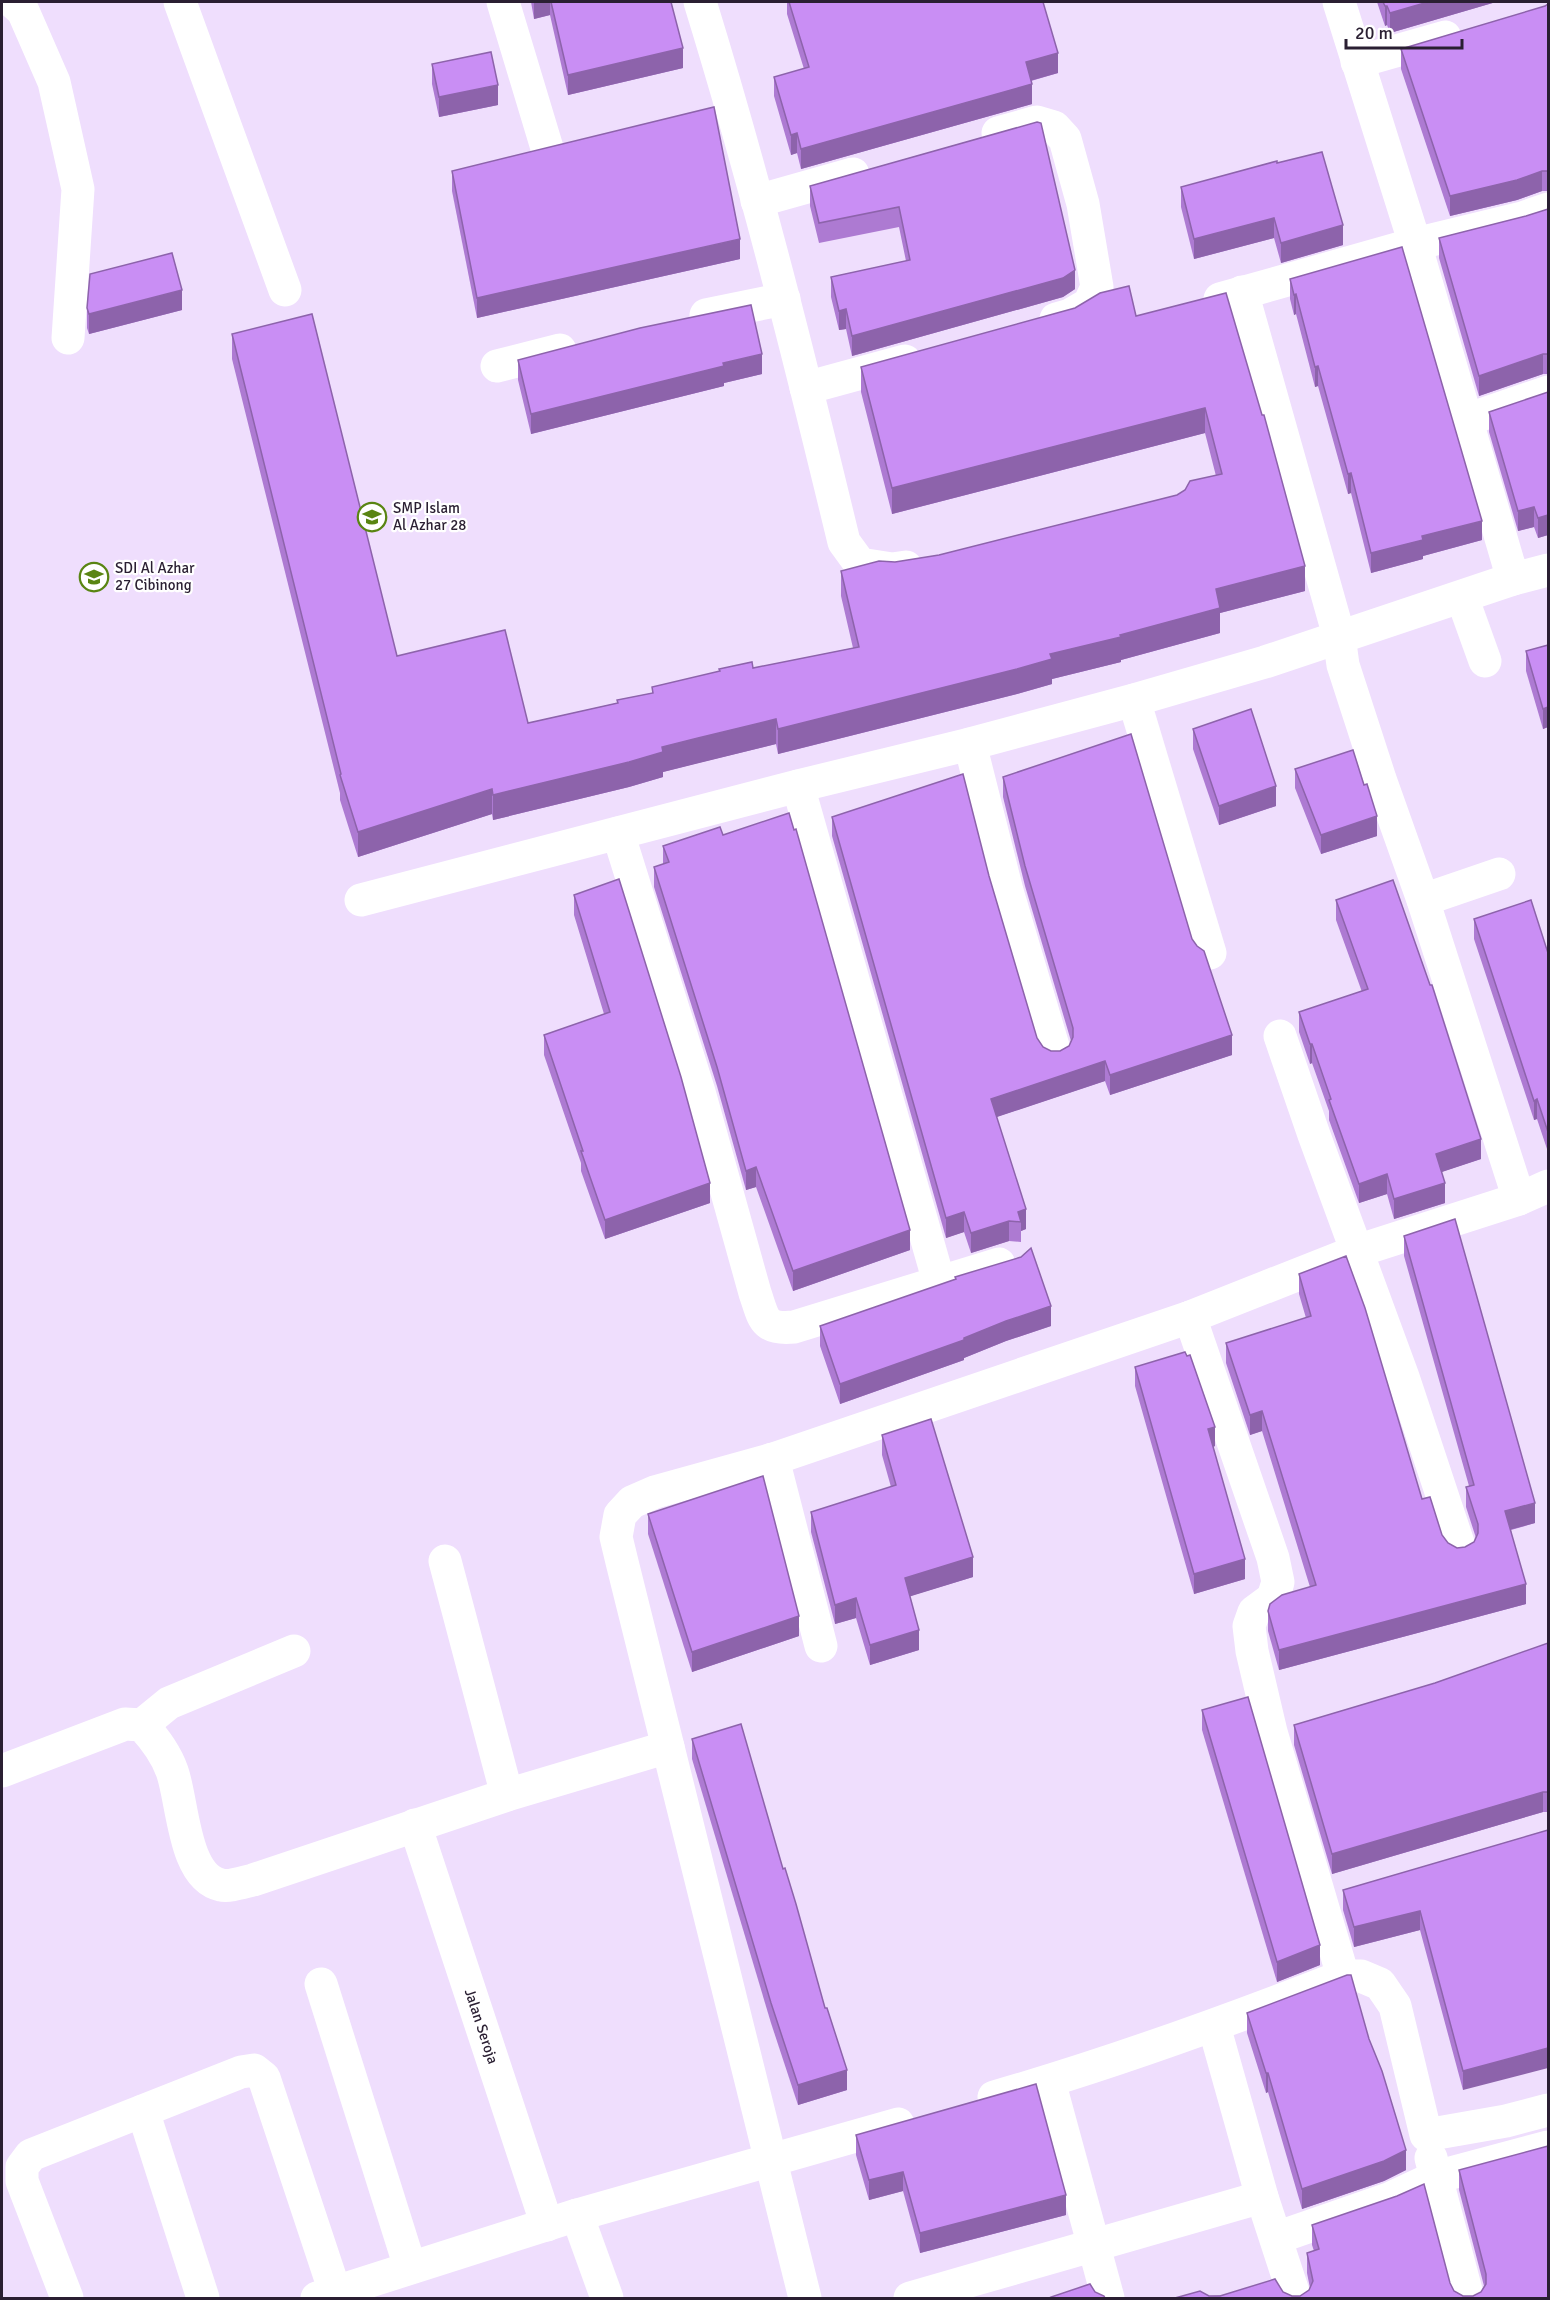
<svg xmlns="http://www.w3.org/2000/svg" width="1550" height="2300" viewBox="0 0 1550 2300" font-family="Signika,sans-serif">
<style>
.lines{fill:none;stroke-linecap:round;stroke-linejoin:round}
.minor{stroke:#fff;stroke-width:33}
.wall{fill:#ad7ad2}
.shaded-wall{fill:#8d63ab}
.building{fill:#c98ef4;stroke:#8d63ab;stroke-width:1.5}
.labels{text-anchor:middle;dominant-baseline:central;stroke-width:4.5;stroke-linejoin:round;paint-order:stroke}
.poi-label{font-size:15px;fill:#2a1f32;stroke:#fff;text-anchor:start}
.street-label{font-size:15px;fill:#2a1f32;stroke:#fff}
</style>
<rect width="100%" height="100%" fill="#efdefd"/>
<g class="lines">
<g class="minor">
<polyline points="13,2 23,11 54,82 78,189 68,338"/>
<polyline points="180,2 285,290"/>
<polyline points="503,2 547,148"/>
<path d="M700,2c55,178 100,358 144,540l16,22 32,5 14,-2"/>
<polyline points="1339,2 1415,244 1513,579 1548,570"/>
<polyline points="1357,62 1445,37"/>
<polyline points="998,133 1037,122 1054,127 1065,139 1083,204 1097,287 1089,304 1070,315 1056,319"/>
<polyline points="757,201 853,174"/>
<polyline points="1242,292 1339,636 1343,665 1380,779 1423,900 1519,1199"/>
<polyline points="1220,299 1415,244 1522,218 1548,209"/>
<polyline points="706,315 784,299"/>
<polyline points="497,366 560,350"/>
<polyline points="806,388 905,361"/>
<polyline points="1466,420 1548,392"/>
<polyline points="1462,597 1485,661"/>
<polyline points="1134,700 1210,953"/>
<polyline points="970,744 1007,891 1055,1053"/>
<polyline points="798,786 939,1282"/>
<path d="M618,833l81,259 56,201c9,26 8,37 39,34l205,-63"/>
<polyline points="361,900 798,786 970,744 1134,700 1265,662 1513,579"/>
<polyline points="1423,900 1499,874"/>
<polyline points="1280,1036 1314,1135 1403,1377 1460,1549"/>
<polyline points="1190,1317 1273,1558 1278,1582 1273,1598 1254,1612 1249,1626 1252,1651 1271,1732 1343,1976"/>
<polyline points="773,1459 821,1646"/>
<polyline points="445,1561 507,1795"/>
<polyline points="142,1725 169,1703 294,1651"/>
<path d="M2,1771l123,-47 17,1c12,13 24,29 30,46 11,30 11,106 49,114 8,2 23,-3 32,-5l254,-85 161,-48"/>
<path id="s1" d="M415,1825l132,400"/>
<polyline points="321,1984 410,2267"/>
<polyline points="1214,2026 1262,2197 1295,2298"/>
<polyline points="1049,2081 1108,2298"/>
<path d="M994,2097c119,-34 234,-76 349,-121h18l19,8 15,22 31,129 80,-14 42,-11"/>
<polyline points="143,2111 203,2298"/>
<polyline points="1431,2158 1468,2298"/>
<polyline points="577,2215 607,2298"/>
<polyline points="1276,2238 1391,2198 1436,2177 1548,2147"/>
<polyline points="67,2298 22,2181 22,2167 31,2155 241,2072 254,2070 264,2078 337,2298"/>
<polyline points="317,2298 577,2215 898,2124"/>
<polyline points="805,2298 622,1562 616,1537 620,1515 632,1502 655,1492 773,1459 1190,1317 1357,1251 1519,1199 1548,1186"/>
<polyline points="910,2298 1262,2197"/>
</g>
</g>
<g class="wall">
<polygon points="531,2 671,2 683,68 568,95 550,15 534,19"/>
<polygon points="787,2 1043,2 1058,73 1031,81 1032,104 801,169 797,153 791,155 774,96 774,77 804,69 787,14"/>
<polygon points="1377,2 1496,2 1390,33 1387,25 1385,26"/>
<polygon points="1548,4 1548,191 1542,191 1517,200 1450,216 1401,69 1401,49 1545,6"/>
<polygon points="432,64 498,105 439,117 432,84"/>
<polygon points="1037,122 1075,289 1063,297 852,356 846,329 839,330 831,297 831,277 906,261 899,227 819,243 810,206 810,186"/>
<polygon points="1277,163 1343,245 1281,263 1274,238 1194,259 1181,207 1181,187"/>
<polygon points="452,171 740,259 477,318 452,191"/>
<polygon points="1548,209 1548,374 1543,374 1479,396 1439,258 1439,238 1526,216"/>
<polygon points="1290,279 1482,540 1423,556 1423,559 1371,573 1351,493 1348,494 1318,386 1315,387 1296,314 1294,315 1290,299"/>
<polygon points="1226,293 1305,591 1220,613 1220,633 1121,660 1121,662 1052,679 1052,684 1017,694 778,754 776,744 698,763 663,772 663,777 629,787 493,820 492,814 358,857 340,800 340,793 232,359 232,334 397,656 528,723 617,703 617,700 652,693 652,687 753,668 853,648 841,596 841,571 939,555 1177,495 1216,476 1205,433 892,514 861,392 861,367 1136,316"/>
<polygon points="87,308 182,310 89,334 87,328"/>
<polygon points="518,360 762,374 724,383 724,386 531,434 518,380"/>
<polygon points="1548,392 1548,535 1538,538 1534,527 1518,531 1489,432 1489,412"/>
<polygon points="1548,645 1548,727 1543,729 1526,671 1526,651"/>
<polygon points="1193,729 1276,806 1219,825 1193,749"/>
<polygon points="1295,769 1377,836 1321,854 1295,788"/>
<polygon points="1003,777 1192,939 1232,1055 1110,1095 1105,1081 996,1117 1026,1229 1021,1231 1021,1242 1009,1241 971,1253 964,1232 946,1238 832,836 832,817 989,876 1037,1038 1043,1047 1051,1051 1060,1051 1069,1046 1071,1041 1025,886 1003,797"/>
<polygon points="723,835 910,1250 793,1291 756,1187 746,1190 717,1086 654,887 654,867 663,864 663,846"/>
<polygon points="574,895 710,1203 605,1239 581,1171 581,1163 544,1055 544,1035 604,1014 574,915"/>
<polygon points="1336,900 1481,1159 1441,1172 1445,1203 1394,1219 1387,1194 1359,1203 1329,1120 1329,1111 1312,1063 1310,1064 1299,1032 1299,1012 1362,992 1336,920"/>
<polygon points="1474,919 1548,953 1548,1152 1537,1119 1534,1120 1474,939"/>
<polygon points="1404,1236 1535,1523 1511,1530 1526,1604 1279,1670 1268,1631 1268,1611 1310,1587 1262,1431 1250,1435 1226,1363 1226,1343 1306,1318 1299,1294 1299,1274 1442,1535 1448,1543 1457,1548 1465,1547 1474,1542 1476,1538 1466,1507 1466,1487 1469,1486 1404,1256"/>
<polygon points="820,1326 1051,1326 1006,1341 964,1358 964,1360 840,1404 820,1346"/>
<polygon points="1135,1367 1215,1446 1213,1447 1245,1579 1194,1594 1135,1386"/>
<polygon points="882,1435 973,1577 910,1596 919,1650 870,1665 856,1618 835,1624 811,1532 811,1512 891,1487 882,1455"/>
<polygon points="648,1514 799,1636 692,1672 648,1534"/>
<polygon points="1548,1643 1548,1812 1543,1812 1332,1874 1294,1745 1294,1725 1435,1683"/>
<polygon points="1202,1710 1320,1965 1277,1982 1202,1730"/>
<polygon points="692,1739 847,2090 798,2105 771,2023 692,1759"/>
<polygon points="1548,1830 1463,2090 1420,1930 1354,1947 1343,1910 1343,1890"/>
<polygon points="1247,2013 1406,2170 1384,2181 1302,2209 1268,2092 1266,2093 1247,2033"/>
<polygon points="856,2135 1066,2215 920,2253 903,2191 869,2200 856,2155"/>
<polygon points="1459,2170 1548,2298 1209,2296 1283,2292 1292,2296 1300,2296 1309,2290 1310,2288 1307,2273 1307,2253 1314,2251 1312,2245 1312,2225 1450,2283 1454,2291 1463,2296 1473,2296 1481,2292 1484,2286 1459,2190"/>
</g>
<g class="shaded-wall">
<polygon points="534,2 550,2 550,15 534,19"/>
<polygon points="1428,2 1496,2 1390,33 1390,13"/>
<polygon points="1385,6 1387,6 1387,25 1385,26"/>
<polygon points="683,48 683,68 568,95 568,75"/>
<polygon points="1058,53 1058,73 1026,82 1026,62"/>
<polygon points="1032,84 1032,104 801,169 801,149"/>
<polygon points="498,85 498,105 439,117 439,97"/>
<polygon points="797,133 797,153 791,155 791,135"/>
<polygon points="1542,171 1542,191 1517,200 1450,216 1450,196"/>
<polygon points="1274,218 1274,238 1194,259 1194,239"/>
<polygon points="1343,225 1343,245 1281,263 1281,243"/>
<polygon points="740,239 740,259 477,318 477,298"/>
<polygon points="1075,270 1075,289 1063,297 852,356 852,336"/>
<polygon points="182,290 182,310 89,334 89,314"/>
<polygon points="1296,294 1296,314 1294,315 1294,295"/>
<polygon points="846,309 846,329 839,330 839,311"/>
<polygon points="762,354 762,374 724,383 724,386 531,434 531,414 723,363"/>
<polygon points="1543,354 1543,374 1479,396 1479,376"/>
<polygon points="1318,366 1318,386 1315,387 1315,367"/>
<polygon points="1205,408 1205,433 892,514 892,488"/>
<polygon points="1351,473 1351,493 1348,494 1348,474"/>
<polygon points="1534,507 1534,527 1518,531 1518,511"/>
<polygon points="1548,515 1548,535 1538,538 1538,518"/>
<polygon points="1482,521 1482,540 1423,556 1423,559 1371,573 1371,553 1422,536"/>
<polygon points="1305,566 1305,591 1220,613 1220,633 1121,660 1121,662 1052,679 1052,684 1017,694 778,754 778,729 1120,635 1216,589"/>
<polygon points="1548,707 1548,727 1543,729 1543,709"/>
<polygon points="776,719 776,744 663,772 663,777 629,787 493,820 493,795 662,747"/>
<polygon points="1276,786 1276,806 1219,825 1219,806"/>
<polygon points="492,789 492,814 358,857 358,832"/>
<polygon points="1377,816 1377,836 1321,854 1321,835"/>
<polygon points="1232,1035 1232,1055 1110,1095 1110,1075"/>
<polygon points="1310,1044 1312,1044 1312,1063 1310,1064"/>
<polygon points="1105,1061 1105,1081 991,1119 991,1099"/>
<polygon points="1537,1099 1537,1119 1534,1120 1534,1101"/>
<polygon points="1481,1139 1481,1159 1436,1174 1436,1154"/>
<polygon points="756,1167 756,1187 746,1190 746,1171"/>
<polygon points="1387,1174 1387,1194 1359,1203 1359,1184"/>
<polygon points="710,1183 710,1203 605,1239 605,1220"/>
<polygon points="1445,1183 1445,1203 1394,1219 1394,1199"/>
<polygon points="1026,1209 1026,1229 1021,1231 1021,1222 1018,1212"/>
<polygon points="964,1212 964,1232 946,1238 946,1218"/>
<polygon points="1009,1221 1009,1241 971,1253 971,1233"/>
<polygon points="910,1230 910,1250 793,1291 793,1271"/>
<polygon points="1051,1306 1051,1326 1006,1341 964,1358 964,1360 840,1404 840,1384 964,1338 1006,1321"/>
<polygon points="1262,1411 1262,1431 1250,1435 1250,1415"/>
<polygon points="1215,1427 1215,1446 1208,1449 1208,1429"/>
<polygon points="1535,1503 1535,1523 1505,1531 1505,1511"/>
<polygon points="973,1557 973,1577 905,1598 905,1578"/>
<polygon points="1245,1559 1245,1579 1194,1594 1194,1574"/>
<polygon points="1526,1584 1526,1604 1279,1670 1279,1650"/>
<polygon points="856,1598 856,1618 835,1624 835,1605"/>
<polygon points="799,1616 799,1636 692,1672 692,1652"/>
<polygon points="919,1630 919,1650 870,1665 870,1645"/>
<polygon points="1543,1792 1543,1812 1332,1874 1332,1854"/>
<polygon points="1420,1911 1420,1930 1354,1947 1354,1927"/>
<polygon points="1320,1945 1320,1965 1277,1982 1277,1962"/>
<polygon points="1548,2048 1548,2068 1463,2090 1463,2071"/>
<polygon points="847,2070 847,2090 798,2105 798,2085"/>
<polygon points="1266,2073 1268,2073 1268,2092 1266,2093"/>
<polygon points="1406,2150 1406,2170 1384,2181 1302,2209 1302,2189"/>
<polygon points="903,2172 903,2191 869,2200 869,2180"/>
<polygon points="1066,2195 1066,2215 920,2253 920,2233"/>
</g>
<g class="building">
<polygon points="551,2 671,2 683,48 568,75"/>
<polygon points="789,2 1043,2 1058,53 1026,62 1032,84 801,149 797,133 791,135 774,77 809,67"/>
<polygon points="1383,2 1428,2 1390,13 1387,6 1385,6"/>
<polygon points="1548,4 1548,171 1542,171 1517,180 1450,196 1401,49 1545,6"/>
<polygon points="491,52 498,85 439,97 432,64"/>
<polygon points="714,107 740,239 477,298 452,171"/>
<polygon points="1037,122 1041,123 1075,270 1063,278 852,336 846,309 839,311 831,277 910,260 899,207 819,223 810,186"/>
<polygon points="1322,152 1343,225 1281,243 1274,218 1194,239 1181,187 1277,161 1277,163"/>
<polygon points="1548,209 1548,354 1543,354 1479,376 1439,238 1526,216"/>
<polygon points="1402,247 1482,521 1422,536 1423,540 1371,553 1351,473 1348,474 1318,366 1315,367 1296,294 1294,295 1290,279"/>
<polygon points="172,253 182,290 89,314 87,308 90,274"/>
<polygon points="1129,286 1136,316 1226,293 1262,415 1264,415 1305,566 1216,589 1220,608 1120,635 1121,637 1050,654 1052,659 1017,669 778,729 776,719 698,738 662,747 663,752 629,762 493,795 492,789 358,832 340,775 341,774 232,334 312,314 397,656 505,630 528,723 618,703 617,700 653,693 652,687 720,671 719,669 752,662 753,668 859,647 841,571 879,561 895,562 939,555 1177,495 1185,490 1190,481 1222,474 1205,408 892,488 861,367 1075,308 1100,293"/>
<polygon points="751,305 762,354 723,363 724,366 531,414 518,360 640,328"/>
<polygon points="1548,392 1548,515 1538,518 1534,507 1518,511 1489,412"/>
<polygon points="1548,645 1548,707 1543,709 1526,651"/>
<polygon points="1251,709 1276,786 1219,806 1193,729"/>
<polygon points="1131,734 1192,939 1197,946 1204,951 1232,1035 1110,1075 1105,1061 991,1099 1026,1209 1018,1212 1021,1222 1009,1221 971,1233 964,1212 946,1218 832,817 963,774 989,876 1037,1038 1043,1047 1051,1051 1060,1051 1069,1046 1073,1037 1073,1028 1025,866 1003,777"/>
<polygon points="1353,750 1364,785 1367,784 1377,816 1321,835 1295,769"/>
<polygon points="789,813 794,830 796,829 910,1230 793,1271 756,1167 746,1171 717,1067 654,867 669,862 663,846 720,827 723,835"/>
<polygon points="619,879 681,1077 710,1183 605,1220 581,1151 583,1151 544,1035 610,1012 574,895"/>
<polygon points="1393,880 1430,985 1432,985 1481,1139 1436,1154 1445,1183 1394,1199 1387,1174 1359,1184 1329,1100 1331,1099 1312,1044 1310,1044 1299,1012 1368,989 1336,900"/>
<polygon points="1531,900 1548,953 1548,1132 1537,1099 1534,1101 1474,919"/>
<polygon points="1455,1219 1535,1503 1505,1511 1526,1584 1279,1650 1268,1611 1270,1604 1282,1595 1316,1585 1262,1411 1250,1415 1226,1343 1311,1316 1299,1274 1346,1256 1365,1308 1422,1499 1430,1497 1442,1535 1448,1543 1457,1548 1465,1547 1474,1542 1478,1533 1478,1524 1466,1487 1474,1485 1404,1236"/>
<polygon points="1031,1248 1051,1306 1006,1321 964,1338 964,1340 840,1384 820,1326 956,1279 955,1277 1021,1257"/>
<polygon points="1185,1352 1187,1356 1190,1355 1215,1427 1208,1429 1245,1559 1194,1574 1135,1367"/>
<polygon points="931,1419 973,1557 905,1578 919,1630 870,1645 856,1598 835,1605 811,1512 896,1485 882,1435"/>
<polygon points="763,1476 799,1616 692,1652 648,1514"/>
<polygon points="1548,1643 1548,1792 1543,1792 1332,1854 1294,1725 1435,1683"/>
<polygon points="1248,1697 1320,1945 1277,1962 1202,1710"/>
<polygon points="741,1724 783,1869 785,1868 796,1904 825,2008 827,2008 847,2070 798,2085 771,2003 692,1739"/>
<polygon points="1548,1830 1548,2048 1463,2071 1420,1911 1354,1927 1343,1890"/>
<polygon points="1347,1975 1351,1975 1369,2039 1382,2071 1406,2150 1384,2161 1302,2189 1268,2073 1266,2073 1247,2013"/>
<polygon points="1036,2084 1066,2195 920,2233 903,2172 869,2180 856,2135"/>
<polygon points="1548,2146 1548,2298 1175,2298 1200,2291 1209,2296 1220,2296 1275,2279 1283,2292 1292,2296 1300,2296 1309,2290 1313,2281 1307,2253 1319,2249 1312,2225 1397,2196 1424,2184 1450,2283 1454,2291 1463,2296 1473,2296 1481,2292 1486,2284 1486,2274 1459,2170"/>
<polygon points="1090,2284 1095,2292 1104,2296 1105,2298 1052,2298 1051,2297"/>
</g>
<defs>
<g id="school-ring" transform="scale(1.5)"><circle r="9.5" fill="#fff" stroke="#598512" stroke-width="1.5"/><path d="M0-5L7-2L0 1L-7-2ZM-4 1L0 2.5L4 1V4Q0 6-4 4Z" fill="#598512"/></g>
</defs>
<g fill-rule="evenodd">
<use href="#school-ring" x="372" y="517"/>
<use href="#school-ring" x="94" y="577"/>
</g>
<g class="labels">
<g class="poi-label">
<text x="393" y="508">SMP Islam<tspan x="393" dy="17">Al Azhar 28</tspan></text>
<text x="115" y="568">SDI Al Azhar<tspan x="115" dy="17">27 Cibinong</tspan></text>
</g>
<g class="street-label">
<text stroke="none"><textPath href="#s1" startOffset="212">Jalan Seroja</textPath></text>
</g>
</g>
<rect width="1550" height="2300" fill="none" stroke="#2a1f32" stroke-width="6"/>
<path d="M1346 39v9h116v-9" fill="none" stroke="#2a1f32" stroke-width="3"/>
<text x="1355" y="39" font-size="18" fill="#2a1f32" stroke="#ffffff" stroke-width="4.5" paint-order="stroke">20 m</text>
</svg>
